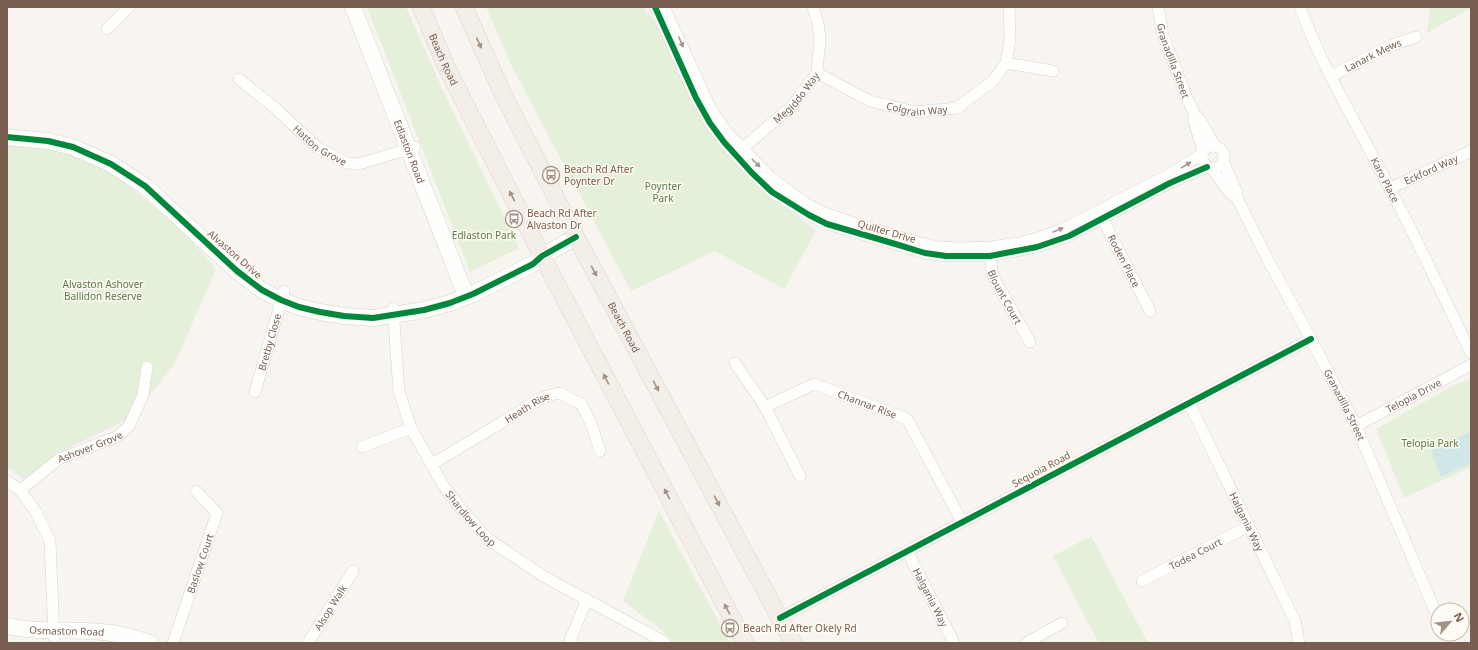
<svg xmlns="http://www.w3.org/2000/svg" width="1478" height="650" viewBox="0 0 1478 650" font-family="'Noto Sans',sans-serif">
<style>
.green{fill:#e5f0db}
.water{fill:#d1e6e9}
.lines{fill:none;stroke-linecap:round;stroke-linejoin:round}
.street-casing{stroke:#d8d2cd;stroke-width:12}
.secondary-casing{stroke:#d8d2cc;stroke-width:17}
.primary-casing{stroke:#dad1cc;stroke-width:18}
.street{stroke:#fefefd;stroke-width:11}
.secondary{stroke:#fefefd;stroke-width:16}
.primary{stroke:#f3efe8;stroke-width:17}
.cycleway-casing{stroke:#fffaf3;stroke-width:8}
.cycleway{stroke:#00873e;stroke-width:6}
.oneway{fill:#a7968b}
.oneway2{fill:#a39184}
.labels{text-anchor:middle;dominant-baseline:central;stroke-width:3;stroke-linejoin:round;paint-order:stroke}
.street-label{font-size:10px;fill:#785e4e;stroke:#fffaf3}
.poi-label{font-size:10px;fill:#785e4e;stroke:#fffaf3;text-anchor:start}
.park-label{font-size:10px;fill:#557d46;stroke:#fffaf3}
</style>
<rect width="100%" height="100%" fill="#f8f5f0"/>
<g class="green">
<polygon points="367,7 406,7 440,84 519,248 470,272"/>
<polygon points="486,7 643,7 659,27 710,128 739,167 816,231 784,289 715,251 631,291 511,65"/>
<polygon points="1430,7 1471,7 1471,8 1427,33"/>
<polygon points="13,144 73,150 117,176 181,229 216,269 175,363 133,417 72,446 23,479 7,467 7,146"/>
<polygon points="1471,379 1471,467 1404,498 1376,429 1454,385"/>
<polygon points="659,511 730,643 674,643 662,630 623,601"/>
<polygon points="1091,536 1148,643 1099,643 1053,556"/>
</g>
<polygon class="water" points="1471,431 1471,463 1441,477 1431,451"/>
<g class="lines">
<g class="street-casing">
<g id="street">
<polyline points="655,7 696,98 710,123 724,142 752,173 772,192 809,215 827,224 892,243 925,253 946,256 990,256 1037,247 1069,236 1170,183 1207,167"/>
<polyline points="664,7 710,107 725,130 770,177 805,203 822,212 845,220 909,240 938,247 959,248 990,247 1019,243 1041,237 1063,229 1172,173 1202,154"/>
<path id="s1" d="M1158,7l5,28 23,61 8,17 6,7 15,26"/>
<path id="s2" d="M1300,7c23,63 59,120 89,180 29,54 55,111 82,166"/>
<polyline points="107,29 129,7"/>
<polyline points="1006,63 1053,71"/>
<path id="s3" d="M817,73l53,28 45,11 42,-4 36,-27 13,-18 4,-23 -1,-33"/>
<path id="s4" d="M1331,76l61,-31 24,-8"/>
<path id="s5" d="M239,79l36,29 43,40 29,15 12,1 56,-17"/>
<polyline points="1194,114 1194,121 1203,151"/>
<circle cx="1213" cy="157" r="11"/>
<path id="s6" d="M742,149l51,-44 24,-32 3,-34 -2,-16 -5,-16"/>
<path id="s7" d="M1223,161l14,32v5l31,62 43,79 45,87 82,192"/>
<polyline points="1211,168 1230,193 1237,198"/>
<path id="s8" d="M1390,188l81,-37"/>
<path id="s9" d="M1099,212l51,99"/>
<path id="s10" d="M990,249l2,23 4,10 34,60"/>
<path id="s11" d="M393,308l6,83 12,37 32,57 20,26 25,28 55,37 118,64 4,3"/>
<polyline points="735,363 765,407 800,476"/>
<path id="s12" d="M255,392l29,-101"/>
<path id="s13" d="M1189,403l106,218 4,22"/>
<path id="s14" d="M765,407l49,-23 93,35 55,103"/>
<path id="s15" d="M1356,426l115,-61"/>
<polyline points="362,447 411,428"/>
<path id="s16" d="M432,464l59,-35 52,-32 16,-4 22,11 10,19 9,28"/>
<polyline points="7,481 20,490 36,512 50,541 54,637"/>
<path id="s17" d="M20,490l39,-31 59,-23 11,-10 14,-31 4,-28"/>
<path id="s18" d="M907,551l47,92"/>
<path id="s19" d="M1142,581l107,-55"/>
<polyline points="780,618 1311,339"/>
<polyline points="1445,634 1449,643"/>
<path id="s20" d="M173,643l44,-130 -21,-22"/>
<path id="s21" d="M308,643l45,-72"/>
<polyline points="569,643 587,599"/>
<polyline points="1026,643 1062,623"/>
</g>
</g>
<g class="secondary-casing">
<g id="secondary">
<path id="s22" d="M353,7l113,289"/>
<polyline points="7,137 48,141 73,147 111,164 145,186 237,271 262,290 281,300 299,307 320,312 344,316 373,318 424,310 450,303 473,294 533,264 542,256 576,237"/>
<path id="s23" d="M7,626c31,7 64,3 95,6 17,1 32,6 48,11"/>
</g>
</g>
<g class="primary-casing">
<g id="primary">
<path id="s24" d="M421,7l25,59 96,190 203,387"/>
<path id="s25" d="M464,7l38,85 74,145 217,406"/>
</g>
</g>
<use href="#street" class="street"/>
<use href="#secondary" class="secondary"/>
<use href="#primary" class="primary"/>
<g class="cycleway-casing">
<g id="cycleway">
<polyline points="655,7 696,98 710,123 724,142 752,173 772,192 809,215 827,224 892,243 925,253 946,256 990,256 1037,247 1069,236 1170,183 1207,167"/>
<polyline points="7,137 48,141 73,147 111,164 145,186 237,271 262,290 281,300 299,307 320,312 344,316 373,318 424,310 450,303 473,294 533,264 542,256 576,237"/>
<polyline points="780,618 1311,339"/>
</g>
</g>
<use href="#cycleway" class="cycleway"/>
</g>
<defs><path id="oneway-solid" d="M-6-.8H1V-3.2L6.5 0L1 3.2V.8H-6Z"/></defs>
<g class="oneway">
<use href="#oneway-solid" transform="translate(681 42) rotate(66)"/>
<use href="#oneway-solid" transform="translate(756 163) rotate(45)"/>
<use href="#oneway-solid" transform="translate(1186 165) rotate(-32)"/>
<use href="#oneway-solid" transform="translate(1058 230) rotate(-22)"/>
</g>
<g class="oneway2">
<use href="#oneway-solid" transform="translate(479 43) rotate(65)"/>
<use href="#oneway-solid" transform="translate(512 196) rotate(-117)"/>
<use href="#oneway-solid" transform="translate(594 271) rotate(62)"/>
<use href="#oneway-solid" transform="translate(606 379) rotate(-118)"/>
<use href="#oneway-solid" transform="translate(656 386) rotate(62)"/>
<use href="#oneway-solid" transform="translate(667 494) rotate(-118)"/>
<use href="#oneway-solid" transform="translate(717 501) rotate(62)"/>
<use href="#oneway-solid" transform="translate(727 609) rotate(-118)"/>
</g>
<defs>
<g id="bus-ring" transform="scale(0.9)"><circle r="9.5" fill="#fffaf3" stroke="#a59387" stroke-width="1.5"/><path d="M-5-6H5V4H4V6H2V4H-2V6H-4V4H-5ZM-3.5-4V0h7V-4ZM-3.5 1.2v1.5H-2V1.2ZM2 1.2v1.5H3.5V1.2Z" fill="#a59387"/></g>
</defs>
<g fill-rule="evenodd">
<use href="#bus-ring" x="551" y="175"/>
<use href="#bus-ring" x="514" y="219"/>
<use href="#bus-ring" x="730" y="628"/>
</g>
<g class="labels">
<g class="street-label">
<text stroke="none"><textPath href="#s4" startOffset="47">Lanark Mews</textPath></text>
<text stroke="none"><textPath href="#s24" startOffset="57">Beach Road</textPath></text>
<text stroke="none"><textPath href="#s1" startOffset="56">Granadilla Street</textPath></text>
<text stroke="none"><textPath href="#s6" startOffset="75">Megiddo Way</textPath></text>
<text stroke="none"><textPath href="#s3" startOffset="108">Colgrain Way</textPath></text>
<text stroke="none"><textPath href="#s5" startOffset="105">Hatton Grove</textPath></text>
<text stroke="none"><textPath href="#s22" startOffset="155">Edlaston Road</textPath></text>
<text stroke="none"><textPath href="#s8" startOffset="45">Eckford Way</textPath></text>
<text stroke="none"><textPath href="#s2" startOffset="193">Karo Place</textPath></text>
<text transform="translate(887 231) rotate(16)">Quilter Drive</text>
<text transform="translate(235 254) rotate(41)">Alvaston Drive</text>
<text stroke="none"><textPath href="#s9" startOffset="55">Roden Place</textPath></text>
<text stroke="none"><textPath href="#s10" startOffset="51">Blount Court</textPath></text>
<text stroke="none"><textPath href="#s25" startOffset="358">Beach Road</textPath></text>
<text stroke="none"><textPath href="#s12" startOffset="52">Bretby Close</textPath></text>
<text stroke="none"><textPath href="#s15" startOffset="65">Telopia Drive</textPath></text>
<text stroke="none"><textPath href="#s14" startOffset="111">Channar Rise</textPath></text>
<text stroke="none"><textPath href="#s7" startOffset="273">Granadilla Street</textPath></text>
<text stroke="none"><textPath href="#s16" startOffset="111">Heath Rise</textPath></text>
<text stroke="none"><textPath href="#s17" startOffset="83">Ashover Grove</textPath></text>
<text transform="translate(1041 469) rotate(-28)">Sequoia Road</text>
<text stroke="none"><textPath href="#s11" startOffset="231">Shardlow Loop</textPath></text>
<text stroke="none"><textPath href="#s13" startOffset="132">Halgania Way</textPath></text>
<text stroke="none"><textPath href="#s19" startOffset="60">Todea Court</textPath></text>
<text stroke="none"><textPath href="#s20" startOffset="84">Baslow Court</textPath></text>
<text stroke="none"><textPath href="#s18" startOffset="52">Halgania Way</textPath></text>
<text stroke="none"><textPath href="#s21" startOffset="42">Alsop Walk</textPath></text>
<text stroke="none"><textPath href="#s23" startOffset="60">Osmaston Road</textPath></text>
</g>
<g class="poi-label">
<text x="564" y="169">Beach Rd After<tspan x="564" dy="12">Poynter Dr</tspan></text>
<text x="527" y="213">Beach Rd After<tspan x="527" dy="12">Alvaston Dr</tspan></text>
<text x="743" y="628">Beach Rd After Okely Rd</text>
</g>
<g class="park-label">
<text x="663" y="186">Poynter<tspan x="663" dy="12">Park</tspan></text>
<text x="484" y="235">Edlaston Park</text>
<text x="103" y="284">Alvaston Ashover<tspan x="103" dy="12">Ballidon Reserve</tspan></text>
<text x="1430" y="443">Telopia Park</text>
</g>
</g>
<rect width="1478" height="650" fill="none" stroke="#785e4e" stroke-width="16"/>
<g transform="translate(1450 622) rotate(62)"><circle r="19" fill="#fffaf3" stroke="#c9bcb1"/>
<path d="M0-3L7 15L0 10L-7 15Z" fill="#a59387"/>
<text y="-6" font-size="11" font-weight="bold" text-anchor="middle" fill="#785e4e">N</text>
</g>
</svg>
